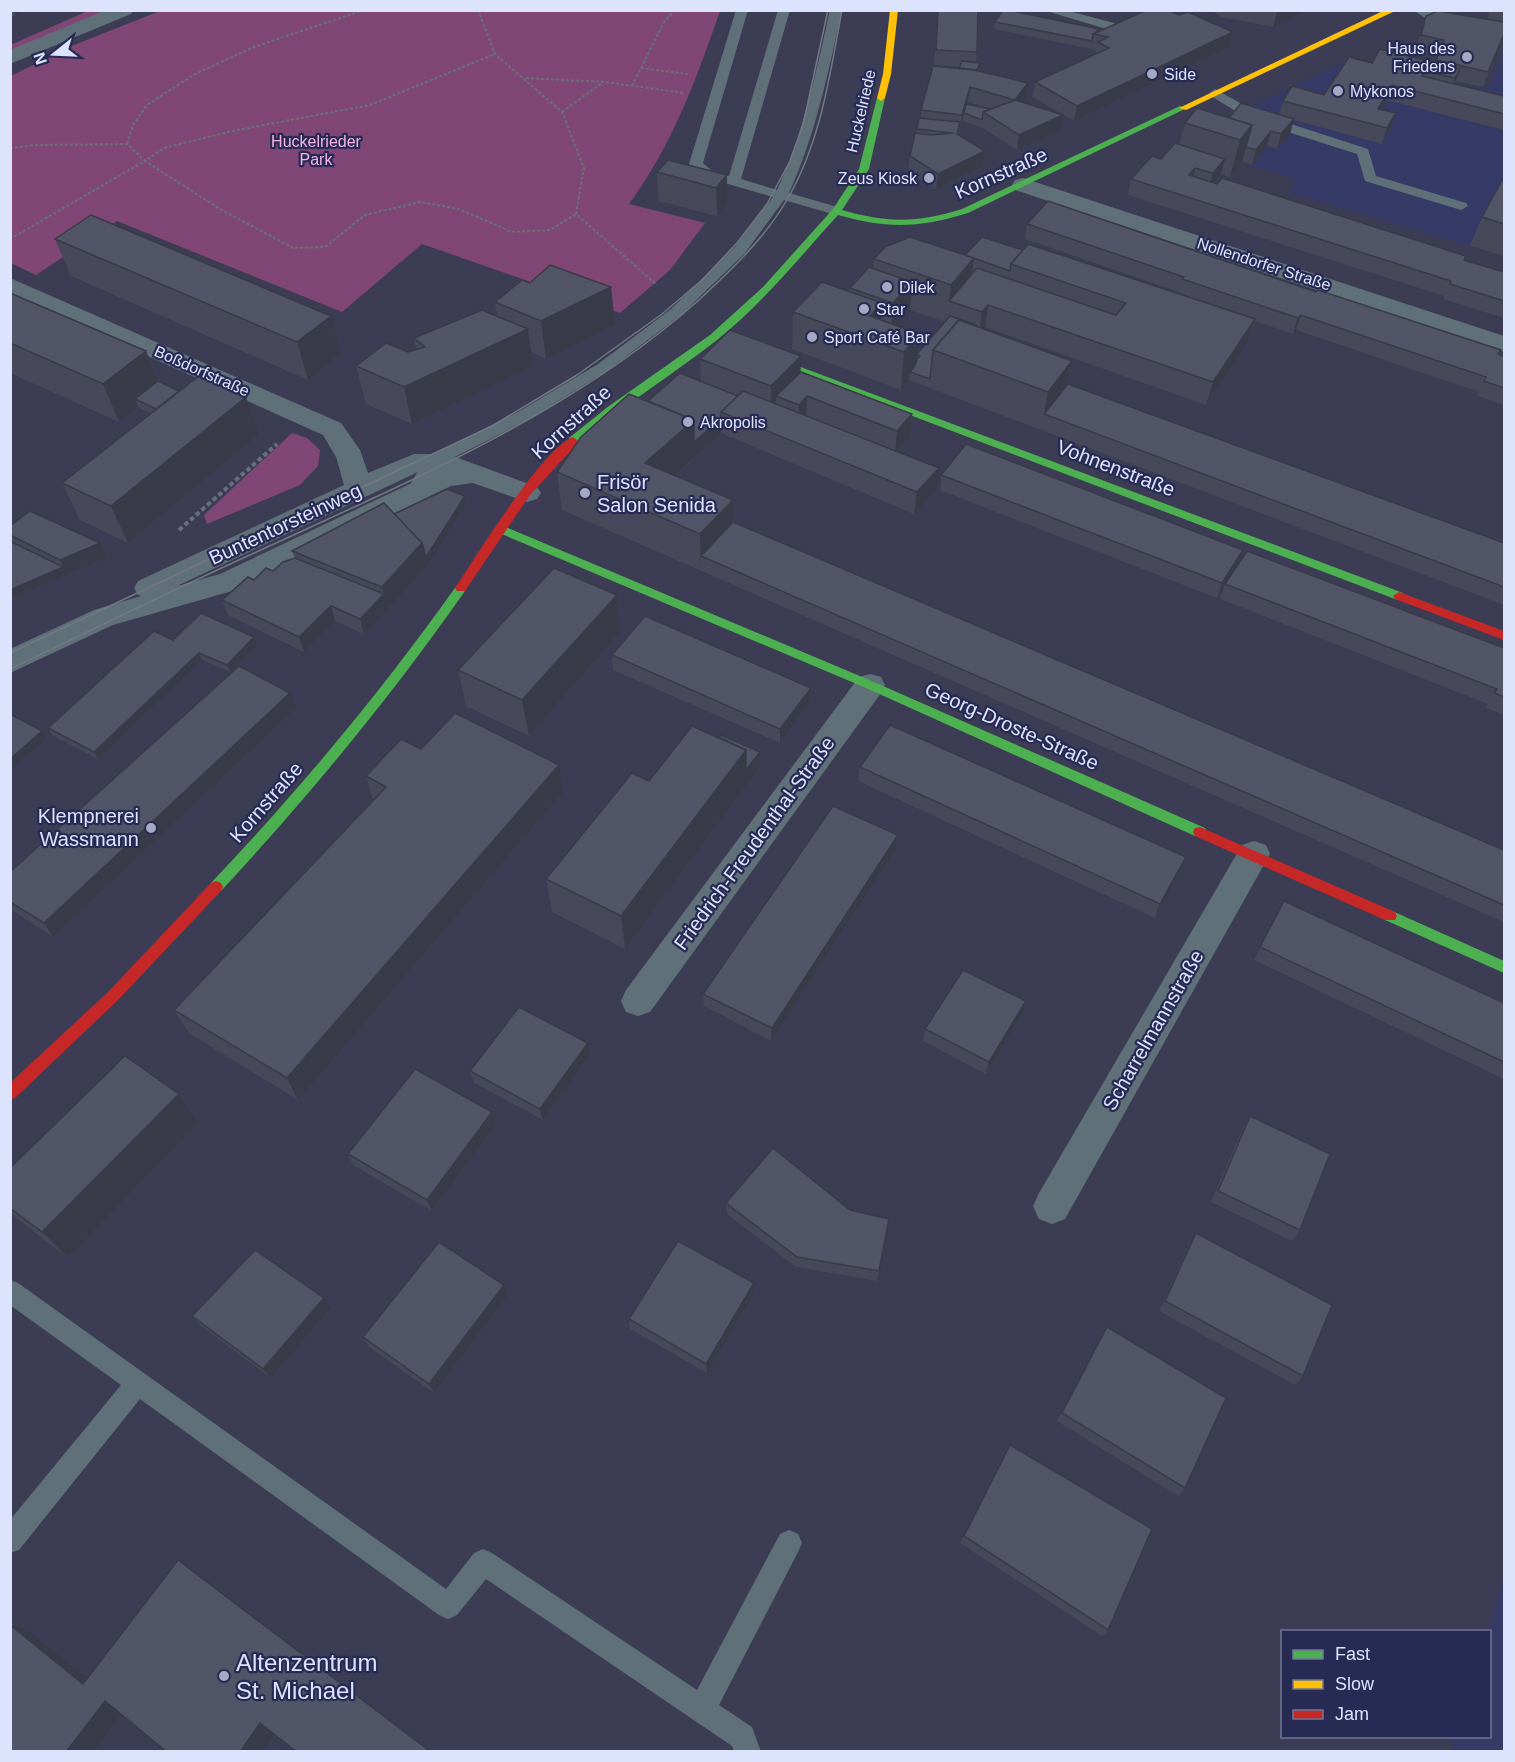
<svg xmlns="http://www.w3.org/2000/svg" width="1515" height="1762" viewBox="0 0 1515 1762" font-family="Helvetica,sans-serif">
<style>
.built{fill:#363a66}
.green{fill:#804776}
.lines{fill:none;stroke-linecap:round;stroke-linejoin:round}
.path-far1{stroke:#67717b;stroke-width:2;stroke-dasharray:3 2;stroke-linecap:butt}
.path{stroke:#67717b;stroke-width:4;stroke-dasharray:4.5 3;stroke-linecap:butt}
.lane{fill:#607079;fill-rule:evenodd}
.street{fill:#607079;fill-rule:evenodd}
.fast{fill:#4caf50;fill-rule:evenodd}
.slow{fill:#ffc107;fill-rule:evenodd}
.jam{fill:#c62828;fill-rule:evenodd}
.tram{stroke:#707984;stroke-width:1.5}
.wall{fill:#474859;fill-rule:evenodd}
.shaded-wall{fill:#393b48}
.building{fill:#525467;stroke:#393b48;stroke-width:1.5}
.poi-dot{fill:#a5a9c2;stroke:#272b53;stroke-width:2}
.labels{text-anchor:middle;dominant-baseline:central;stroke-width:4.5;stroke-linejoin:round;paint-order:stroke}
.far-poi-label{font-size:16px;fill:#dee3fd;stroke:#272b53;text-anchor:start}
.far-street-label{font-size:16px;fill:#dee3fd;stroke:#272b53}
.far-park-label{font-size:16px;fill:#f6b3e3;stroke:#272b53}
.street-label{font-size:20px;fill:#dee3fd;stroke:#272b53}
.poi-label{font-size:20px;fill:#dee3fd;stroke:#272b53;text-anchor:start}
.near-poi-label{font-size:24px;fill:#dee3fd;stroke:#272b53;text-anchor:start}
</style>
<rect width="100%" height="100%" fill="#3c3d54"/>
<g class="built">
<polygon points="1504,51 1504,256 1288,192 1297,180 1179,142 1352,58 1487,90"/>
<polygon points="1504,1577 1504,1751 1450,1751 1455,1737 1490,1736 1490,1632 1488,1631"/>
</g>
<g class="green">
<polygon points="88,11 107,11 11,55 10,45"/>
<path d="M160,11h560c-24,69 -47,133 -91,193l76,19 -35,47 -50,43 -198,-69 -80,68 -225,-91 -81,54 -25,-12v-187l63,-31z"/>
<polygon points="292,433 307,438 320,450 318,466 300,485 207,524 204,515"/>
</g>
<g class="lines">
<g class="path-far1">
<polyline points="478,10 495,54 562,112 584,168 576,214 657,285"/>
<polyline points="641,68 688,74"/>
<polyline points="526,78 604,82 685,93"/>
<polyline points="632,86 664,22 675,10"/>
<polyline points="562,112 603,82"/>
<polyline points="127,144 133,125 147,105 195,74 254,47 364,10"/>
<polyline points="10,148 36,145 127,144 145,161 164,148 232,131 370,105 495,54"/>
<polyline points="10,239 145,161 220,209 293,248 325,247 365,215 420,202 459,209 512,232 550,230 576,214"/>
</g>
<polyline class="path" points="179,530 277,444"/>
<g class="lane">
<path d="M736,10h12l-45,153 8,7 18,6 49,-166h12l-49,169 36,11c27,-58 39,-118 53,-180h12c-14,63 -26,124 -53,183l52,15 2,3 -7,4 -52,-15 -39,53 -64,62 -73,55 -80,50 -89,45 -21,33h-12l-2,-4 23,-37 91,-45 80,-48 73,-55 64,-62 38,-50 -72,-21 -12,-12z"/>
<polygon points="1043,10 1065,10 1114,23 1116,26 1110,30"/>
<polygon points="1413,10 1429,10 1437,15 1504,28 1504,34 1430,21"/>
<polygon points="1215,89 1260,114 1368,149 1376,176 1466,203 1468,206 1461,210 1365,181 1357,154 1250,120 1211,96 1209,93"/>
<polygon points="10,1280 18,1283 446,1589 474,1553 483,1549 492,1553 697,1690 780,1534 789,1530 798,1534 802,1543 798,1552 719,1705 752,1727 761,1752 734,1752 732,1746 486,1579 457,1615 448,1619 439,1615 140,1399 19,1550 10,1553 10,1520 121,1385 10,1305"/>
</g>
<g class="street">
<polygon points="106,10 134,10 131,14 10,64 10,50"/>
<polygon points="1023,178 1504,336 1504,352 1015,190 1012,185 1015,180"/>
<path d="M10,278l331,145 19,27 8,23 46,-19h33l90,33 4,6 -4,6 -10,3 -54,-19 -22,3 -212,103 -126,36 -103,48v-24l84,-39 47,-14 -3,-1 -4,-7 4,-7 206,-96 -8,-28 -13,-22 -313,-141zM418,472h17l-215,102 -43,12z"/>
<polygon points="870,674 881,677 885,685 881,693 650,1012 638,1016 626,1012 621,1001 626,990 859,677"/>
<polygon points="1254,841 1266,845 1270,854 1065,1219 1052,1224 1039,1219 1033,1206 1039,1193 1242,845"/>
</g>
<g class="fast">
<path d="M881,95l4,3 -16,71 -27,41c45,13 75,13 120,-1l218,-103 7,2 -219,105c-49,15 -81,16 -130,2 -38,42 -76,89 -121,125 -46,36 -95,66 -140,104h-8v-6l40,-32 101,-71 53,-48 70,-78 26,-40 18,-71z"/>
<polygon points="758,351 1403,593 1405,596 1399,600 1395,599 754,356 753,354"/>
<polygon points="501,525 874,682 1205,828 1207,832 1205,836 1195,836 866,688 497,532 495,529"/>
<path d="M461,584l4,1 2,3 -2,3c-74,106 -156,205 -244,300h-10l-2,-4 2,-4c89,-94 171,-192 246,-298z"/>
<polygon points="1390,910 1504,961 1504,973 1385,920 1383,916 1385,912"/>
</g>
<g class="slow">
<polygon points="890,10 898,10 891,74 885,98 881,101 877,98 883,74"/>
<polygon points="1385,10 1397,10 1186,110 1179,108"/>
</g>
<g class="jam">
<path d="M573,437l5,4 -1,3 -47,51 -65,96h-8l-2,-3 2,-3c20,-30 86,-137 116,-148z"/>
<polygon points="1399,592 1504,631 1504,640 1395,599 1393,596"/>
<polygon points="1200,827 1395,912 1397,916 1395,920 1385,920 1195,836 1193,832 1195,828"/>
<polygon points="216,881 221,883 223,887 221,891 118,1000 15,1098 10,1099 10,1083 108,992 211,883"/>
</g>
<g class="tram">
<polyline points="10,653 492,426 577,375 662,314 702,280 737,243 767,204 790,161 803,125 828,10"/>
<path d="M10,669c88,-42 175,-85 264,-125 149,-69 302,-134 426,-245 32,-30 66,-62 88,-101 33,-57 42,-124 54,-188"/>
</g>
</g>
<g class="wall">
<polygon points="10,10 21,10 16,16 10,16"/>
<path d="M938,10h40l-2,52 3,9 47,27 -3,4 37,28 -43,20 -36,-23 -18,-6v-2l-3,11h-1v5l26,16 -2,15 -47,23 -28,-17 2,-16 7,-27 4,-11v-8l39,-43 -26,-2zM968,102l24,7 -25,-5z"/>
<polygon points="1210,10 1308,10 1273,27 1222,17"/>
<polygon points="1489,10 1504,10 1504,35 1483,87 1456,81 1455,84 1504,96 1504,130 1387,100 1381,109 1396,113 1391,128 1382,144 1294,120 1290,134 1277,149 1267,146 1252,165 1242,162 1230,177 1221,174 1213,183 1504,272 1504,318 1443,299 1444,296 1128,195 1131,179 1161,159 1179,145 1185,123 1229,118 1279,114 1283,101 1324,95 1435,63 1438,55 1416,50 1426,16 1488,19"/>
<polygon points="1179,15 1233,32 1229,47 1074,121 1033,97 1035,82 1096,54 1096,50 994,29 995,22 1099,29 1098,32"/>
<polygon points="657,172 727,175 727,203 717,216 658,201"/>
<polygon points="1504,177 1504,256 1470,246 1482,217"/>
<path d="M1027,224l477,132v49l-27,-9 2,-4 -183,-62 -3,4 -38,-13 -7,21 -42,63 -221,-78 -2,2 89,32 -4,23 436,159v62l-595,-225 -8,10 -109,-41 1,-37 56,-21 1,-3 23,-20 1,-9 91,-4 58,-5 155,44 1,-2 -154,-53zM910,310l35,12 -28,32 2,-20 -23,-8z"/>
<polygon points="55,239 341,353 308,380 71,276"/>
<polygon points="530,283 611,287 615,325 546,359 531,352 533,366 412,424 366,404 356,366 416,349 414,338 497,316 495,302"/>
<polygon points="10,293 146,351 158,381 179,391 246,397 259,434 128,543 80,520 62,483 151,413 138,407 119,422 10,373"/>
<polygon points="700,359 801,372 912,414 910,436 897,451 936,490 914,514 721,433 675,476 733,500 733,522 1504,850 1504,922 562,510 557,472 648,401 701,381"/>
<polygon points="941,475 1238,565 1504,648 1504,715 1486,708 1488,704 1220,599 1225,585 1217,598 940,490"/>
<polygon points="465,496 466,504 428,564 388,609 364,634 335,621 304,652 228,615 222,600 254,580 273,571 295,558 292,551 394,514"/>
<polygon points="10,526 107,558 10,599"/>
<polygon points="617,595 621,631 529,736 466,706 458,670"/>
<polygon points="173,640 257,645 230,672 202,660 98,759 52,735 48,728"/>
<polygon points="612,655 811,688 810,702 780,743 613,670"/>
<polygon points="296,708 53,937 10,909 10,872"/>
<polygon points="421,749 559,765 564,791 298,1100 189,1033 174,1010 373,800 366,776"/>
<polygon points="760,767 625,949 552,912 546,879 649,781"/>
<polygon points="860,767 1186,857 1180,871 1155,918 858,781"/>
<polygon points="898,835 896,849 771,1041 704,1006 703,994"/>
<polygon points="1284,901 1504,1003 1504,1079 1254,960"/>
<polygon points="1022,1014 986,1074 923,1041 925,1029"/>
<polygon points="588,1043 590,1055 543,1120 474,1083 470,1071"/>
<polygon points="179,1094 198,1123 68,1258 10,1213 10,1168"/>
<polygon points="492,1112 496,1124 432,1211 353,1165 348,1154"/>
<polygon points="1250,1116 1300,1230 1292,1241 1211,1202 1243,1128"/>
<polygon points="726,1203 850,1210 889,1219 877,1281 796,1267 727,1214"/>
<polygon points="1196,1233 1303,1376 1295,1385 1159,1311 1190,1244"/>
<polygon points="754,1283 754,1293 707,1373 630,1329 629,1319"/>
<polygon points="508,1295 434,1393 369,1347 363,1337"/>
<polygon points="324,1298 331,1308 271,1378 201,1326 192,1316"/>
<polygon points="1107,1327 1185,1488 1178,1496 1057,1421"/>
<polygon points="1010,1445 1108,1630 1102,1636 960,1543"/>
</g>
<g class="shaded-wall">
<polygon points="14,10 21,10 21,11 16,16"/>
<polygon points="1280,10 1308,10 1273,27 1277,12"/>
<polygon points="1233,32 1229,47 1074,121 1077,106"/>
<polygon points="1460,69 1455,84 1450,93 1455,78"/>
<polygon points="1028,83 1026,98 1013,115 1015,100"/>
<polygon points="1392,85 1387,100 1373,124 1378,109"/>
<polygon points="970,87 968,102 965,114 964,113 960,130 962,115"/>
<polygon points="1396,113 1391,128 1382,144 1387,128"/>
<polygon points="1063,115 1060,130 1017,150 1019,135"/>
<polygon points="1294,119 1290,134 1277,149 1281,134"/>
<polygon points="1252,125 1242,162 1230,177 1240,140"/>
<polygon points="1271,131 1267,146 1252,165 1256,150"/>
<polygon points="985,151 983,166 936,189 938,174"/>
<polygon points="1225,159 1221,174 1209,188 1213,173"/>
<polygon points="1195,168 1192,183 1189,175"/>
<polygon points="727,175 727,203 717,216 716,188"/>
<polygon points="974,258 970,288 949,301 951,285"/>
<polygon points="912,282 910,311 891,332 893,303"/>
<polygon points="611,287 615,325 546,359 541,321"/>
<polygon points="882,303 880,341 870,316"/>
<polygon points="988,305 985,327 979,334 982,312"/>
<polygon points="1301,315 1296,330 1293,334 1298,318"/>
<polygon points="331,316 341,353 308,380 297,342"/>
<polygon points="1255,319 1248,342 1206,405 1213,382"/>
<polygon points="528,329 533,366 412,424 404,387"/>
<polygon points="919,334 916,372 910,372 909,380 901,390 904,352"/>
<polygon points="146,351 161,389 135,399 138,407 119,422 103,384"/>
<polygon points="801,356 800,394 776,396 776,418 771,424 771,386"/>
<polygon points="1072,361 1065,399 1044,414 1048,392"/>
<polygon points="807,396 806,418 798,427 799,405"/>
<polygon points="246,397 259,434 128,543 111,506"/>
<polygon points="912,414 910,436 895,453 897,431"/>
<polygon points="721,418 721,433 695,457 694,442"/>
<polygon points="694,420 695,457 647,501 645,463"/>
<polygon points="939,468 936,490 914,514 917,492"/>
<polygon points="465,496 466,504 428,564 388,609 364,634 360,619 384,594 382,587"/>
<polygon points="733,500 733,537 701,556 701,571 700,534"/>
<polygon points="100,543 107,558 10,599 10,590 63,567 60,560"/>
<polygon points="1243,550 1238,565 1217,598 1222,583"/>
<polygon points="617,595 621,631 529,736 522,700"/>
<polygon points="331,606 335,621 304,652 299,637"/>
<polygon points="254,637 257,645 230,672 227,665"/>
<polygon points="199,653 202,660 98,759 94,752"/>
<polygon points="811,688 810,702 780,743 780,729"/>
<polygon points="290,693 296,708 53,937 44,923"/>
<polygon points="42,731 46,739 10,770 10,759"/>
<polygon points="746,750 760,752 760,767 625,949 621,916"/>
<polygon points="559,765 564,791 298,1100 287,1078"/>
<polygon points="898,835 896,849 771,1041 772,1028"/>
<polygon points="1186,857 1180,871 1155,918 1160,904"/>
<polygon points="1026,1001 1022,1014 986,1074 989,1062"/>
<polygon points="588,1043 590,1055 543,1120 540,1109"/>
<polygon points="179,1094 198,1123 68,1258 42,1232"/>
<polygon points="492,1112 496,1124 432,1211 427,1200"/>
<polygon points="754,1283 754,1293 707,1373 706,1364"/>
<polygon points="504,1285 508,1295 434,1393 429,1384"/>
<polygon points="324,1298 331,1308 271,1378 263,1369"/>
<polygon points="178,1560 195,1572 432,1752 431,1752"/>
<polygon points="10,1624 31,1633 104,1692 83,1684 10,1625"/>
<polygon points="105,1701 125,1709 93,1752 66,1752"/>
<polygon points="260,1723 276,1731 261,1752 240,1752"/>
</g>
<g class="building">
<polygon points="938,10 978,10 977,52 936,50"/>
<polygon points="1003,10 1008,10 1099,29 1096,32 1093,34 1092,41 995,22"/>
<polygon points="1147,10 1168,10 1179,15 1188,12 1233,32 1077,106 1035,82 1109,48 1098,42 1108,37 1093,34"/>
<polygon points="1438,11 1504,22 1504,34 1488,72 1436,60 1444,40 1421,35 1426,16"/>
<polygon points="1380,49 1460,69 1455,78 1425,71 1422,76 1504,96 1504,114 1392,85 1378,109 1396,113 1387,128 1283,101 1292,86 1324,95 1349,57 1372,63"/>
<polygon points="962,61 980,63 977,70 959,68"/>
<polygon points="933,66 974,70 1028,83 1015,100 1063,115 1019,135 983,112 1015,100 970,87 962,115 921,110"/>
<polygon points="1241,103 1294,119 1281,134 1271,131 1256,150 1246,147 1252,125 1229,118"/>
<polygon points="966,104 991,109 983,112 982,120 964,113"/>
<polygon points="1197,108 1252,125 1240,140 1185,123"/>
<polygon points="919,118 960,122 957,134 985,151 938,174 910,156 915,133 931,135 953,133 917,129"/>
<polygon points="1175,143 1225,159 1213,173 1195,168 1189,175 1217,184 1222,178 1466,256 1464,260 1504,272 1504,301 1450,284 1451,281 1131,179 1152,156 1161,159"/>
<polygon points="668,160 727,175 716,188 657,172"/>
<polygon points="1504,177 1504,224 1482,217"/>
<polygon points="1048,201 1316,292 1318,290 1501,350 1498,354 1504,356 1504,388 1484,381 1486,377 1301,315 1298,318 1182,279 1184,277 1027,224"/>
<polygon points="91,215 331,316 297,342 55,239"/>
<polygon points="910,237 974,258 951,285 874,259 885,247"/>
<polygon points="982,237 1023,250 1011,264 1010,271 965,255"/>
<polygon points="1028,244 1255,319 1213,382 988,305 982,312 949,301 977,268 1116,315 1126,303 1011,264"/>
<polygon points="550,265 611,287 541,321 495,302 522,280 530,283"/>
<polygon points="869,267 912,282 893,303 850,288"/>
<polygon points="822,282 882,303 870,316 919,334 904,352 793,312"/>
<polygon points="10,293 146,351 103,384 10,343"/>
<polygon points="482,310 528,329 404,387 356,366 386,343 408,352 425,347 414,338"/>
<polygon points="950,316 976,325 975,326 959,320 933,350 930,379 910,372 916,364 917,359 920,356 917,354"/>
<polygon points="959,320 1072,361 1048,392 933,350"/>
<polygon points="730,330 801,356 771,386 700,359"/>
<polygon points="801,372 912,414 897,431 807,396 799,405 776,396"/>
<polygon points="680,373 738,396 721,412 721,418 694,442 694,420 648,401"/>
<polygon points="199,376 246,397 111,506 62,483"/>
<polygon points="158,381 179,391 156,409 135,399"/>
<polygon points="1068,384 1504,543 1504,587 1044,414"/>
<polygon points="743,391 939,468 917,492 721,412"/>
<polygon points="629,394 694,420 645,463 733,500 700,534 557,472 581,437"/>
<polygon points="966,444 1243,550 1222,583 941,475"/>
<polygon points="447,489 465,496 426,557 422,543 394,514"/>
<polygon points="384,503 422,543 382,587 292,551"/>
<polygon points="30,511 100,543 60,560 10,535 10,526"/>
<polygon points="733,522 1504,850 1504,905 701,556"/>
<polygon points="10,541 63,567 10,590"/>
<polygon points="1247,551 1504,648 1504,697 1494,693 1497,689 1225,584"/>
<polygon points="295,558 384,594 360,619 331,606 299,637 222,600 248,577 254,580 266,568 273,571 283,562"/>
<polygon points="554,568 617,595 522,700 458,670"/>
<polygon points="201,613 254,637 227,665 199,653 94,752 48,728 154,631 173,640"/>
<polygon points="645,616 811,688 780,729 612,655"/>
<polygon points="239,666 290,693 44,923 10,902 10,872"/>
<polygon points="455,713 559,765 287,1078 174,1010 386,787 366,776 401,739 421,749"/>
<polygon points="10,714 42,731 10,759"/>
<polygon points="890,725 1186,857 1160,904 860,767"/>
<polygon points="692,726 746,750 621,916 546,879 632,773 649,781"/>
<polygon points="721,735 760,752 746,770 746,750 719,737"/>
<polygon points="833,806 898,835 772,1028 703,994"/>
<polygon points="1284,901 1504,1003 1504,1062 1260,947"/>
<polygon points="963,970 1026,1001 989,1062 925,1029"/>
<polygon points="519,1007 588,1043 540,1109 470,1071"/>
<polygon points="125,1056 179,1094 42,1232 10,1208 10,1168"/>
<polygon points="415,1069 492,1112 427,1200 348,1154"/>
<polygon points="1250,1116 1330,1154 1300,1230 1218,1191"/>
<polygon points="773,1148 850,1210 889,1219 879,1271 797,1257 726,1203"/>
<polygon points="1196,1233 1332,1305 1303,1376 1165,1301"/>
<polygon points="678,1241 754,1283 706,1364 629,1319"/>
<polygon points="439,1242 504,1285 429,1384 363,1337"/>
<polygon points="255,1250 324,1298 263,1369 192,1316"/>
<polygon points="1107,1327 1226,1398 1185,1488 1062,1413"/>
<polygon points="1010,1445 1152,1529 1108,1630 964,1536"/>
<polygon points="178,1560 431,1752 297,1752 260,1723 240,1752 167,1752 105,1701 66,1752 10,1752 10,1625 83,1684"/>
</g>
<g class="poi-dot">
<circle cx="1467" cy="57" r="6"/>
<circle cx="1152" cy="74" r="6"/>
<circle cx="1338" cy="91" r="6"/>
<circle cx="929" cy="178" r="6"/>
<circle cx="887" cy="287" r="6"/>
<circle cx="864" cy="309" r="6"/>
<circle cx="812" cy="337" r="6"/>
<circle cx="688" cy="422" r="6"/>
<circle cx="585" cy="493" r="6"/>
<circle cx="151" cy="828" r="6"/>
<circle cx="224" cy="1676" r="6"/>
</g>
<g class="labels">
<g class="far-poi-label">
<text x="1455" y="48" text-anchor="end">Haus des<tspan x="1455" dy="18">Friedens</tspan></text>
<text x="1164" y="74">Side</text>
<text x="1350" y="91">Mykonos</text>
<text x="917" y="178" text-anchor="end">Zeus Kiosk</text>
<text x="899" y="287">Dilek</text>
<text x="876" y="309">Star</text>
<text x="824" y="337">Sport Café Bar</text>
<text x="700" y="422">Akropolis</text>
</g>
<g class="far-street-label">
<text transform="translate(861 111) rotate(-77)">Huckelriede</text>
<text transform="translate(1264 264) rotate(18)">Nollendorfer Straße</text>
<text transform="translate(202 371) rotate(24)">Boßdorfstraße</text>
</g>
<g class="far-park-label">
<text x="316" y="141">Huckelrieder<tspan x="316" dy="18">Park</tspan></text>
</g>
<g class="street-label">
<text transform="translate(1001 173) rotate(-24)">Kornstraße</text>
<text transform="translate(571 422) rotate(-42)">Kornstraße</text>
<text transform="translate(1116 468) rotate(21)">Vohnenstraße</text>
<text transform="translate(285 524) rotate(-25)">Buntentorsteinweg</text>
<text transform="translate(1012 726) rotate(24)">Georg-Droste-Straße</text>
<text transform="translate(266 802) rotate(-49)">Kornstraße</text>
<text transform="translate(754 843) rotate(-54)">Friedrich-Freudenthal-Straße</text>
<text transform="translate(1153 1030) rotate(-60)">Scharrelmannstraße</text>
</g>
<g class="poi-label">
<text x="597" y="482">Frisör<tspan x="597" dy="23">Salon Senida</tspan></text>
<text x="139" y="816" text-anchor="end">Klempnerei<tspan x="139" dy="23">Wassmann</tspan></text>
</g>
<g class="near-poi-label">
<text x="236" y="1662">Altenzentrum<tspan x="236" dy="28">St. Michael</tspan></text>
</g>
</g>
<rect width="1515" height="1762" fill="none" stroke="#dee3fd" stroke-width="24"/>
<rect x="1281" y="1630" width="210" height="108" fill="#272b53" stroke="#707597" stroke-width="1.5"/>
<rect x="1293" y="1650" width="30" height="9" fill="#4caf50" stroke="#707597" stroke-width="1.5"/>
<text x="1335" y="1660" font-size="18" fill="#dee3fd">Fast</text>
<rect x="1293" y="1680" width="30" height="9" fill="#ffc107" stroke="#707597" stroke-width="1.5"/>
<text x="1335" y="1690" font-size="18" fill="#dee3fd">Slow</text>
<rect x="1293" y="1710" width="30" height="9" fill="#c62828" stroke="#707597" stroke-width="1.5"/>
<text x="1335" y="1720" font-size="18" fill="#dee3fd">Jam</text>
<g transform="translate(54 54) rotate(252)" stroke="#272b53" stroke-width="4.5" paint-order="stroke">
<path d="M0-4.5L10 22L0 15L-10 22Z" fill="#dee3fd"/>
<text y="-9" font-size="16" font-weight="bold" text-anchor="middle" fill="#dee3fd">N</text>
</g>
</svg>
